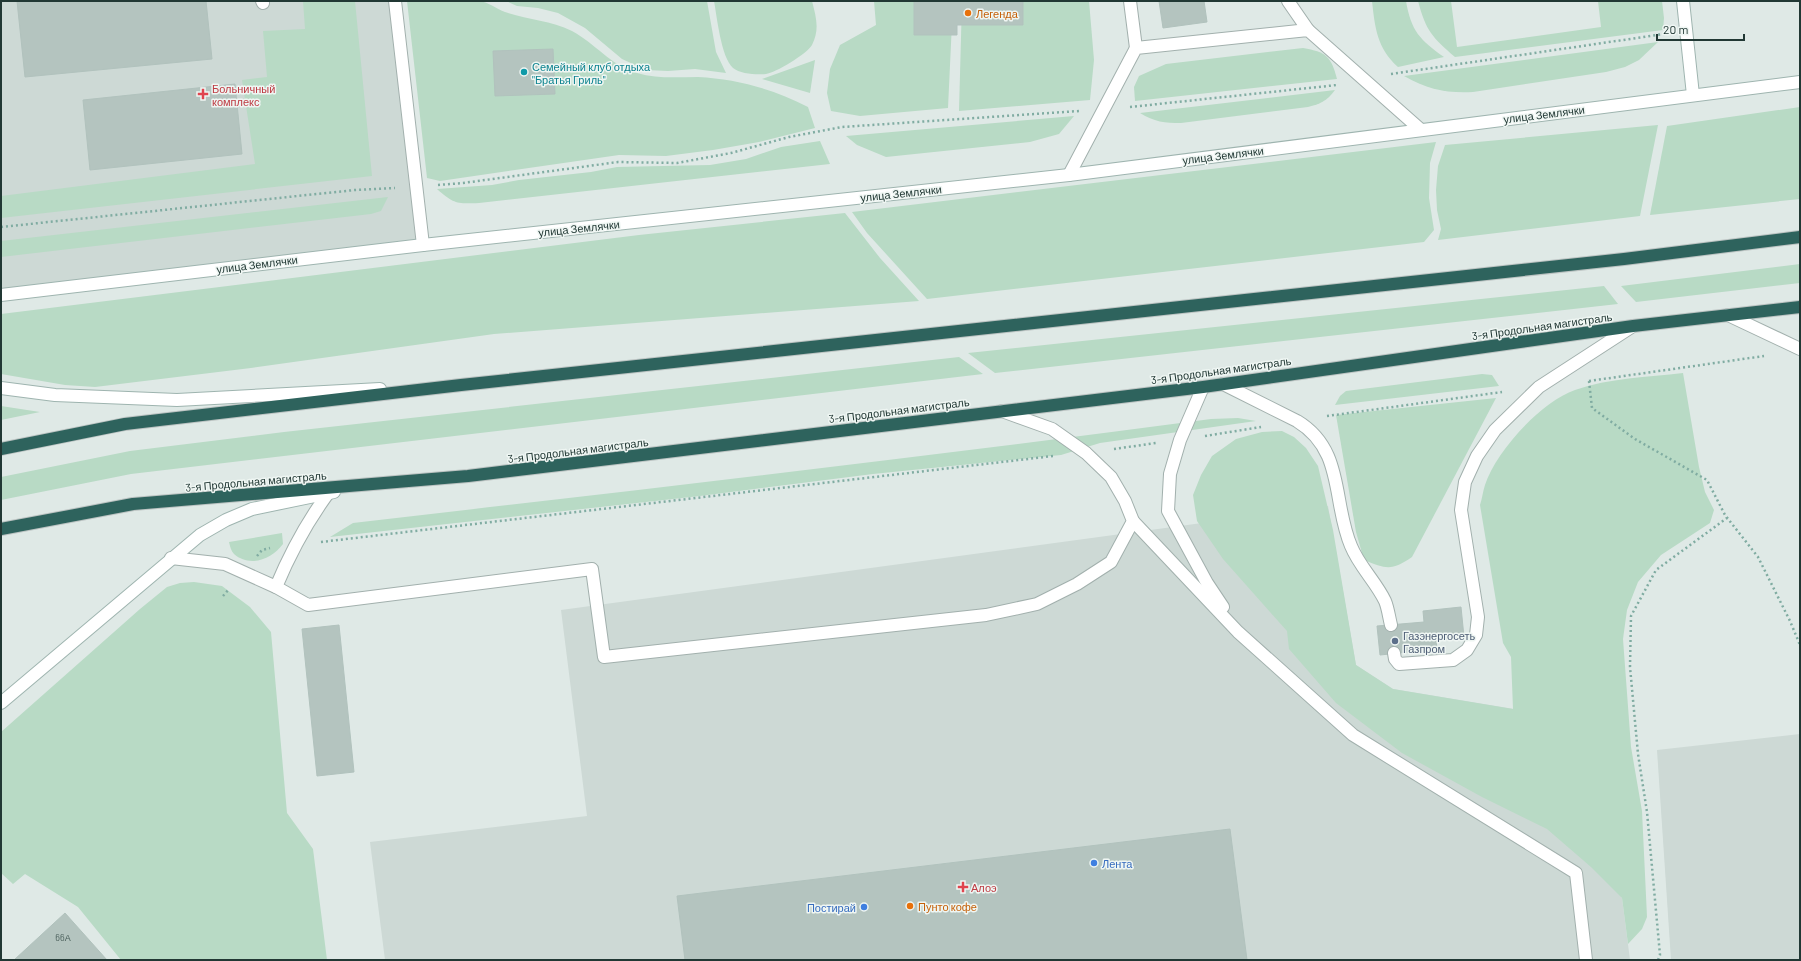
<svg xmlns="http://www.w3.org/2000/svg" width="1801" height="961" viewBox="0 0 1801 961" font-family="Barlow,sans-serif">
<style>
.built{fill:#cdd9d5}
.green{fill:#b8dac5}
.building{fill:#b4c4bf;stroke:#b1c2bd}
.lines{fill:none;stroke-linecap:round;stroke-linejoin:round}
.lane-casing{stroke:#a2b0ad;stroke-width:14}
.secondary-casing{stroke:#9eb4af;stroke-width:14}
.highway-casing{stroke:#bcc3c2;stroke-width:14}
.path{stroke:#80aca2;stroke-width:2.5;stroke-dasharray:2 3;stroke-linecap:butt}
.lane{stroke:#fff;stroke-width:12}
.secondary{stroke:#fff;stroke-width:12}
.highway{stroke:#2e635d;stroke-width:12}
.food-dot{fill:#e8710a;stroke:#eff6f3;stroke-width:1.5}
.culture-dot{fill:#0f9aa8;stroke:#eff6f3;stroke-width:1.5}
.health-dot{fill:#e0444e;stroke:#eff6f3;stroke-width:1.5}
.service-dot{fill:#5c6f8a;stroke:#eff6f3;stroke-width:1.5}
.shop-dot{fill:#3f7fe0;stroke:#eff6f3;stroke-width:1.5}
.labels{text-anchor:middle;dominant-baseline:central;stroke-width:3;stroke-linejoin:round;paint-order:stroke}
.number-label{font-size:9px;fill:#465b57}
.food-label{font-size:11px;fill:#c56008;stroke:#eff6f3;text-anchor:start}
.culture-label{font-size:11px;fill:#0d838f;stroke:#eff6f3;text-anchor:start}
.health-label{font-size:11px;fill:#be3a42;stroke:#eff6f3;text-anchor:start}
.street-label{font-size:11px;fill:#213834;stroke:#eff6f3}
.service-label{font-size:11px;fill:#4e5e75;stroke:#eff6f3;text-anchor:start}
.shop-label{font-size:11px;fill:#366cbe;stroke:#eff6f3;text-anchor:start}
</style>
<rect width="100%" height="100%" fill="#dfe9e6"/>
<g class="built">
<polygon points="1,1 395,1 423,245 1,295"/>
<polygon points="1328,506 1356,665 1393,689 1514,709 1622,898 1630,960 385,960 370,842 587,816 561,610"/>
<polygon points="1800,734 1800,960 1671,960 1657,750"/>
</g>
<g class="green">
<polygon points="303,1 355,1 372,176 1,218 1,196 255,164 242,80 267,77 263,31 305,29"/>
<path d="M407,1c22,0 52,-1 73,0 8,1 17,8 25,11 22,8 45,8 67,19 24,13 37,33 65,42 20,6 40,4 61,4 39,2 75,12 110,30l7,21 -56,14 -46,8 -47,6 -47,-1 -179,26 -13,-3z"/>
<polygon points="506,1 707,1 716,52 726,73 695,69 668,71 646,70 622,59 585,28 558,13 538,8 517,6"/>
<path d="M714,1h98c4,16 8,28 0,44 -5,9 -37,28 -46,29 -9,1 -26,0 -33,-6 -12,-11 -16,-51 -19,-67z"/>
<polygon points="874,1 953,1 948,108 860,116 831,111 827,93 830,69 840,45 876,25"/>
<polygon points="962,1 1089,1 1094,60 1090,100 959,111"/>
<path d="M1372,1h34c5,30 14,39 38,56l-46,10c-21,-19 -23,-39 -26,-66z"/>
<path d="M1418,1h33l6,46 144,-20 -3,-26h64l2,17 -1,12 -208,27c-23,-20 -29,-26 -37,-56z"/>
<path d="M1658,42l-19,18 -14,7 -19,5 -133,20c-28,1 -44,-2 -69,-16z"/>
<path d="M1303,48c23,4 28,8 34,31l-202,22 -1,-14 5,-11 27,-12z"/>
<polygon points="815,60 810,93 762,79"/>
<path d="M1335,90c-8,11 -15,14 -27,17l-127,16c-16,0 -27,-1 -41,-10z"/>
<polygon points="1800,107 1800,199 1650,215 1667,126"/>
<polygon points="1074,116 1059,134 1030,142 886,157 857,145 846,136"/>
<polygon points="1658,125 1640,216 1438,240 1441,229 1437,210 1436,190 1438,166 1445,145"/>
<path d="M820,141l10,23 -351,39c-22,1 -25,1 -42,-14l55,-4 27,-5 72,-8 26,-5 93,-2 36,-6 35,-12z"/>
<polygon points="1436,142 1430,163 1429,198 1434,230 1424,242 927,299 867,233 852,212"/>
<polygon points="388,197 381,211 371,214 1,257 1,241"/>
<polygon points="845,213 880,258 919,301 494,334 251,368 95,387 65,385 1,374 1,314 639,235"/>
<polygon points="1800,264 1800,283 1636,302 1621,286"/>
<polygon points="1604,286 1618,304 995,373 968,353"/>
<polygon points="959,357 983,374 131,474 1,500 1,477 130,451 284,432"/>
<path d="M1683,373l16,94 6,25 9,18 -4,13 -49,32 -23,27 -11,28 -4,29 8,108 11,64 5,106 -5,12 -14,15 -6,-46 -31,-31 -44,-38 -65,-32 -80,-44 -66,-50 -47,-54 -2,-18 -64,-72 -26,-38 -4,-26 8,-20 11,-19 24,-17 26,-7 20,-1 12,6 12,11 12,18 15,64 23,135 37,24 120,20 -2,-52 -8,-14 -23,-138c2,-6 3,-14 5,-20 11,-34 56,-83 90,-95 34,-12 73,-13 108,-17z"/>
<polygon points="1482,374 1492,375 1499,386 1335,405 1340,396 1346,391"/>
<path d="M1496,398l-84,159c-20,14 -26,12 -48,3l-8,-28 -20,-117z"/>
<polygon points="1,406 40,412 1,420"/>
<path d="M1238,418l18,3 -156,22 -39,12 -188,19 -173,22 -370,41 23,-14c286,-33 572,-66 858,-104z"/>
<path d="M282,533l1,11c-11,15 -33,24 -49,10 -3,-3 -4,-8 -5,-12z"/>
<polygon points="194,582 222,586 250,607 271,632 287,813 313,849 327,960 121,960 78,907 25,874 13,884 1,873 1,732 140,609 167,587 180,583"/>
</g>
<g class="building">
<polygon points="17,1 206,1 212,59 25,77"/>
<polygon points="914,1 1023,1 1023,25 957,25 957,35 914,35"/>
<polygon points="1159,1 1204,1 1207,22 1163,28"/>
<polygon points="553,49 555,94 495,96 493,51"/>
<polygon points="235,84 242,154 90,170 83,100"/>
<polygon points="1461,607 1464,637 1436,640 1437,649 1380,655 1377,626 1424,622 1423,611"/>
<polygon points="339,625 354,772 317,776 302,629"/>
<polygon points="1230,829 1247,960 685,960 677,896"/>
<polygon points="65,913 107,960 14,960"/>
</g>
<g class="lines">
<g class="lane-casing">
<g id="lane">
<polyline points="262,1 263,3"/>
<polyline points="395,1 423,245"/>
<polyline points="1130,1 1136,48"/>
<polyline points="1288,1 1308,30"/>
<polyline points="1069,175 1136,48 1308,30 1421,130"/>
<polyline points="1728,315 1800,349"/>
<path d="M1223,384l74,37c48,29 35,81 54,125 8,20 25,36 34,55 3,7 4,16 6,24"/>
<polyline points="1203,387 1180,440 1170,474 1168,511 1207,583 1223,607"/>
<polyline points="1133,521 1238,632 1353,735 1576,873 1586,960"/>
<polyline points="171,558 225,564 276,587 308,605 592,569 604,657 986,615 1037,604 1077,584 1111,562 1133,521 1125,501 1111,477 1086,453 1052,429 1002,411"/>
<path d="M276,587c15,-36 30,-64 53,-95"/>
<polyline points="1394,653 1395,659 1399,664 1453,660 1467,650 1476,635 1478,617 1461,510 1465,482 1477,456 1495,430 1539,387 1633,326"/>
</g>
</g>
<g class="secondary-casing">
<g id="secondary">
<polyline points="1683,1 1693,95"/>
<polyline points="1,295 423,245 1069,175 1800,82"/>
<polyline points="1,388 55,395 177,400 380,389"/>
<polyline points="1,703 200,535 226,520 252,509 334,492"/>
</g>
</g>
<g class="highway-casing">
<g id="highway">
<polyline points="1,449 125,424 461,385 1624,259 1800,237"/>
<polyline points="1,529 133,504 468,476 1203,387 1633,326 1800,307"/>
</g>
</g>
<g class="path">
<polyline points="1391,74 1664,34"/>
<polyline points="1130,107 1337,85"/>
<polyline points="438,185 463,183 618,162 677,163 731,153 789,137 842,127 1079,111"/>
<polyline points="1,227 355,190 395,188"/>
<polyline points="1589,381 1764,356"/>
<polyline points="1589,381 1592,408 1635,439 1707,480 1725,515 1758,557 1790,621 1800,645"/>
<polyline points="1327,416 1502,392"/>
<polyline points="1205,436 1261,427"/>
<polyline points="1114,449 1156,443"/>
<polyline points="321,542 1053,456"/>
<polyline points="257,556 262,550 270,548"/>
<polyline points="223,596 229,589"/>
<polyline points="1658,960 1660,955 1647,812 1638,754 1630,667 1631,616 1656,570 1727,518"/>
</g>
<use href="#lane" class="lane"/>
<use href="#secondary" class="secondary"/>
<use href="#highway" class="highway"/>
</g>
<g class="food-dot">
<circle cx="968" cy="13" r="4"/>
<circle cx="910" cy="906" r="4"/>
</g>
<circle class="culture-dot" cx="524" cy="72" r="4"/>
<g class="health-dot">
<path d="M201 88h4v4h4v4h-4v4h-4v-4h-4v-4h4z"/>
<path d="M961 881h4v4h4v4h-4v4h-4v-4h-4v-4h4z"/>
</g>
<circle class="service-dot" cx="1395" cy="641" r="4"/>
<g class="shop-dot">
<circle cx="1094" cy="863" r="4"/>
<circle cx="864" cy="907" r="4"/>
</g>
<g class="labels">
<g class="number-label">
<text x="63" y="937">66А</text>
</g>
<g class="food-label">
<text x="976" y="13">Легенда</text>
<text x="918" y="906">Пунто кофе</text>
</g>
<g class="culture-label">
<text x="532" y="66">Семейный клуб отдыха<tspan x="532" dy="13">"Братья Гриль"</tspan></text>
</g>
<g class="health-label">
<text x="212" y="88">Больничный<tspan x="212" dy="13">комплекс</tspan></text>
<text x="971" y="887">Алоэ</text>
</g>
<g class="street-label">
<text transform="translate(1544 114) rotate(-7)">улица Землячки</text>
<text transform="translate(1223 155) rotate(-7)">улица Землячки</text>
<text transform="translate(901 193) rotate(-6)">улица Землячки</text>
<text transform="translate(579 228) rotate(-6)">улица Землячки</text>
<text transform="translate(257 264) rotate(-7)">улица Землячки</text>
<text transform="translate(1542 326) rotate(-8)">3-я Продольная магистраль</text>
<text transform="translate(1221 370) rotate(-8)">3-я Продольная магистраль</text>
<text transform="translate(899 410) rotate(-7)">3-я Продольная магистраль</text>
<text transform="translate(578 450) rotate(-7)">3-я Продольная магистраль</text>
<text transform="translate(256 481) rotate(-5)">3-я Продольная магистраль</text>
</g>
<g class="service-label">
<text x="1403" y="635">Газэнергосеть<tspan x="1403" dy="13">Газпром</tspan></text>
</g>
<g class="shop-label">
<text x="1102" y="863">Лента</text>
<text x="856" y="907" text-anchor="end">Постирай</text>
</g>
</g>
<rect width="1801" height="961" fill="none" stroke="#213834" stroke-width="4"/>
<path d="M1657 34v6h87v-6" fill="none" stroke="#213834" stroke-width="2"/>
<text x="1663" y="34" font-size="12" fill="#213834" stroke="#eff6f3" stroke-width="3" paint-order="stroke">20 m</text>
</svg>
